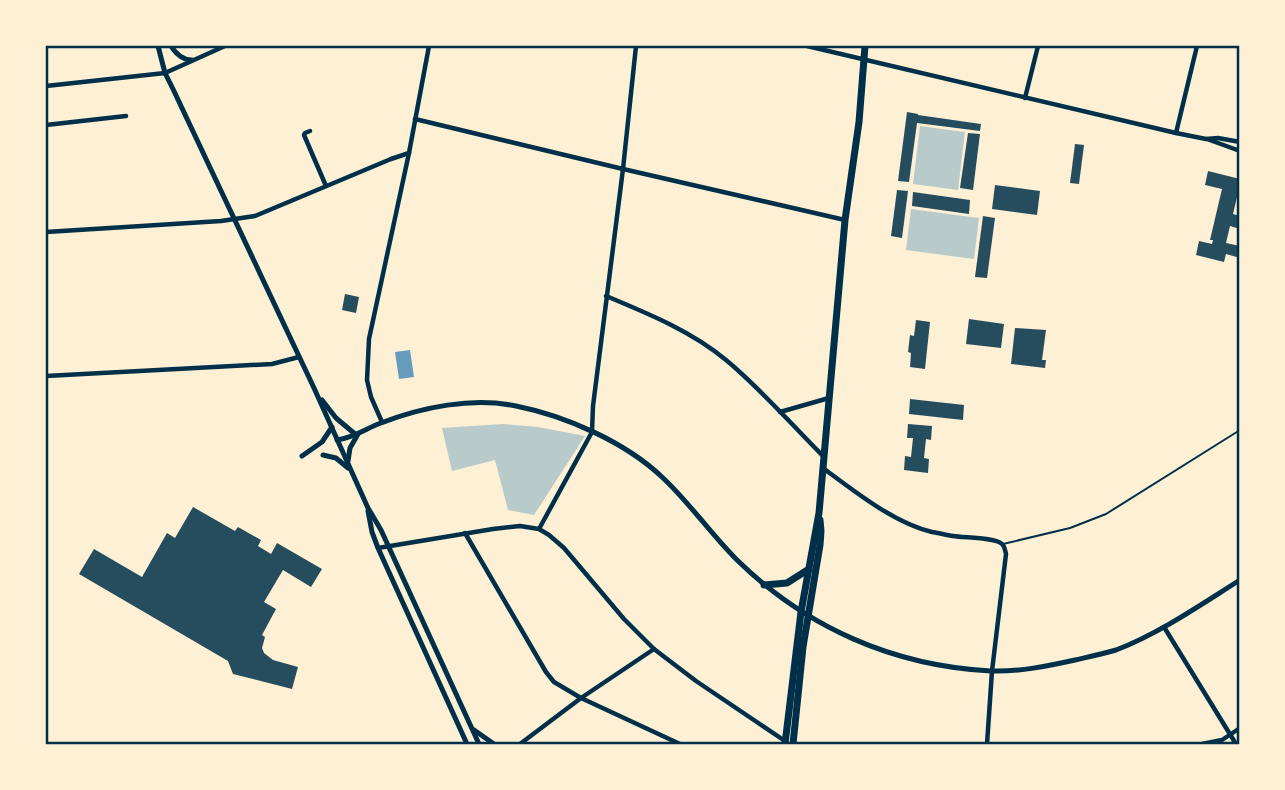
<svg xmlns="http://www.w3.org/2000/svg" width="1285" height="790" viewBox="0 0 1285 790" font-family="Raleway,sans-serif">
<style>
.green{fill:#b9caca}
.water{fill:#669bbc}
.building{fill:#264d5e}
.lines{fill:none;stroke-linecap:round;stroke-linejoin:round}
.service{stroke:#003049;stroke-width:2}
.minor{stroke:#003049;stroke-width:4.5}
.tertiary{stroke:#003049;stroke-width:5}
.primary{stroke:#003049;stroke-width:7}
.neatline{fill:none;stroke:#003049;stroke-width:2.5}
</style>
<rect width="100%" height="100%" fill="#fdf0d5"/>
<g class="green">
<polygon points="920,126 965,132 958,190 913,184"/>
<polygon points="911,209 979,218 974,259 906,250"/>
<polygon points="503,424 538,427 585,436 534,515 508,510 495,460 452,471 442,428"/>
</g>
<polygon class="water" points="410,350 414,377 399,379 395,352"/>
<g class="building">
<polygon points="907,112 918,114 918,115 981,124 980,131 917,123 909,182 898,181"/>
<polygon points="968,133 980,134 973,190 960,188"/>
<polygon points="1075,144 1084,145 1079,184 1070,183"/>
<polygon points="1208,171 1240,179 1240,193 1238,193 1233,214 1240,216 1240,229 1230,226 1226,243 1240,246 1240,258 1226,254 1224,262 1196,255 1199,241 1212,244 1213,240 1210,240 1222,189 1205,185"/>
<polygon points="995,185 1040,191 1037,215 992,209"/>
<polygon points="897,190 908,191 902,238 891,236"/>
<polygon points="913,192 970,200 969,214 912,206"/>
<polygon points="983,216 995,218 987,278 975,277"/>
<polygon points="345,294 359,297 356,313 342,310"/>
<polygon points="969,319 1004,324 1001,348 966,344"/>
<polygon points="916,320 930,322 925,369 910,367 911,353 908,352 910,335 914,336"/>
<polygon points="1015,328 1046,330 1042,360 1046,360 1045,368 1011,364"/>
<polygon points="910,399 964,405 963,420 909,414"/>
<polygon points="908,424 932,426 931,440 926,439 924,458 929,459 928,473 904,470 905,456 911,457 913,438 907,438"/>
<polygon points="193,507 235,531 238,527 261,540 258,546 271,554 277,543 322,569 311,587 283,570 264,602 276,609 262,635 265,637 262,648 264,653 273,660 298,667 292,689 233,674 228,661 79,574 94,549 142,577 167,533 175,538"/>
</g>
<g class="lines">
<polyline class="service" points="1003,544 1070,528 1106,514 1240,430"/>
<g class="minor">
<polyline points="807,46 1176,133 1206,139 1218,138 1240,142"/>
<polyline points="46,86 165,73 225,46"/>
<polyline points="1025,98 1038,46"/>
<polyline points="415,119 623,169 845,220"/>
<polyline points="46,125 126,116"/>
<polyline points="310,131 305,133 304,135 326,186"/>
<polyline points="1176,133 1197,46"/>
<polyline points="1207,139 1240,151"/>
<polyline points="46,232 221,221 255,216 391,159 409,153"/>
<path d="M606,296c43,18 85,35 120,64 34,28 66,65 97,96"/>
<polyline points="46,376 272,364 299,357"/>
<polyline points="780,412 829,398"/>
<polyline points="382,422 371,397 367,380 369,339 409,153 429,46"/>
<path d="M823,468c31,23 71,55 109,64 7,1 14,3 21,4 11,2 42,1 49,8 3,3 3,6 4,10l-14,117 -5,73"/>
<polyline points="539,529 592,432 593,406 623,169 636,46"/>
<polyline points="465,533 546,672 554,682 581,698 680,744"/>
<polyline points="378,548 493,529 520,526 539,529 549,535 564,548 624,619 654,649 696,681 785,741"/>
<polyline points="1164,627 1236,744"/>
<polyline points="520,744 581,698 654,649"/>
<polyline points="1202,744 1222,740 1240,728"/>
</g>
<g class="tertiary">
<polyline points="158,46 165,73 173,89 314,388 368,508 381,530 479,744"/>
<path d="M171,46c5,8 11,14 21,14"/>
<polyline points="322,400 336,418 355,434"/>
<path d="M337,440c16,-2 30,-12 44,-17 41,-16 91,-26 135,-17 50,10 109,36 146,71 27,25 48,56 74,82 69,68 157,107 255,112 28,1 57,-5 84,-11 13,-3 27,-6 41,-10 44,-17 84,-45 124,-70"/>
<polyline points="323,455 336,458 348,468"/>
<polyline points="302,456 322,442 332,427"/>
<polyline points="348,461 350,448 358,434"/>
<polyline points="368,511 372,532 378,548 467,744"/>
<polyline points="474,730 494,744"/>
</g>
<g class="primary">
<polyline points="764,585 787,583 809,569"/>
<polyline points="785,744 801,612 819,513 845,220 859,122 865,46"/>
<polyline points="793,744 803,647 820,545 821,531 820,520"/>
</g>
</g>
<rect width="1285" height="790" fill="none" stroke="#fdf0d5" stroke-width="94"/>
<rect x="47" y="47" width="1191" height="696" class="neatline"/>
</svg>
